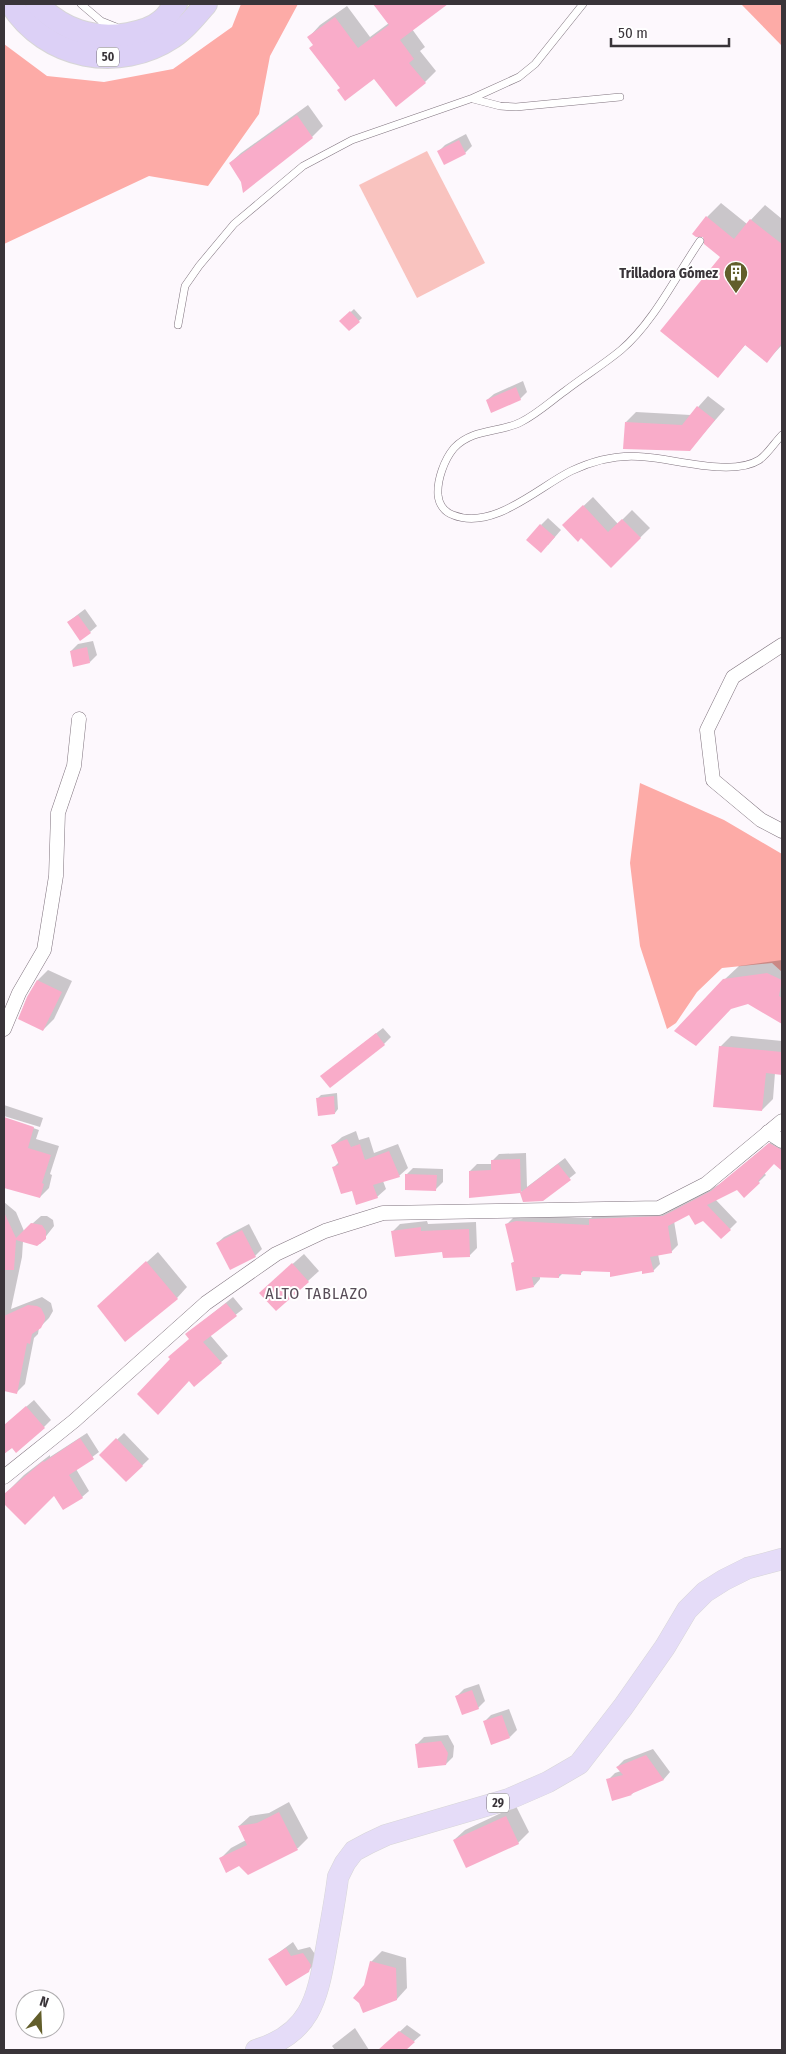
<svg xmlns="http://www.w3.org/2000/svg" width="786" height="2054" viewBox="0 0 786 2054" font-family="'Fira Sans Condensed',sans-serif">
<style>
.green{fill:#f9c3bf}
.forest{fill:#fdaba7}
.shadow{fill:#0003}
.building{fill:#f9acc9}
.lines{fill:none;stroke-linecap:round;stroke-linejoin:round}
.service-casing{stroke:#80747f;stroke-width:8}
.minor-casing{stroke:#80747f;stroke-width:15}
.primary-casing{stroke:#d7d6d7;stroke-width:22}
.trunk-casing{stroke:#d7d6d7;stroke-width:24}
.service{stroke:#fff;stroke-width:7}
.minor{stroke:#fff;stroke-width:14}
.primary{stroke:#e5dcf8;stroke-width:21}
.trunk{stroke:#dcd0f6;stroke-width:22}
.labels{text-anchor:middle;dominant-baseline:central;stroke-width:4;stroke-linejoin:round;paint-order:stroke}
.shield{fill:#fff;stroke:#747174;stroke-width:1}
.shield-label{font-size:12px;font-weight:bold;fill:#393439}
.poi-label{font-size:14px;font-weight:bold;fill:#393439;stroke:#fff;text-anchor:end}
.quarter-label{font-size:16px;letter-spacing:1px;fill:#584d58;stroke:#fff}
</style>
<rect width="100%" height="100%" fill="#fdf8fd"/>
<polygon class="green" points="427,151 485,263 417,298 359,185"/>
<g class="forest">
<polygon points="241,4 298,4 270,56 259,114 208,186 149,176 4,244 4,44 47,76 104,82 173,69 232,27"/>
<polygon points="741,4 782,4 782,46"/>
<polygon points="640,783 724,820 782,854 782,972 772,963 722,968 697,992 676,1023 667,1029 640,946 630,863"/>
</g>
<g class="shadow">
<polygon points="374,4 446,4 412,29 425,47 420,51 436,71 425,82 374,78 342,87 309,37 320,25 347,6 370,37 389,23"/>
<polygon points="308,105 323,126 312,137 230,163 241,153"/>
<polygon points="466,134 472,146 465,153 438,152 445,145"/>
<polygon points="721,203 747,224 765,205 782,219 782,345 767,361 746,344 718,376 722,256 707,217"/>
<polygon points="354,309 362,318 349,330 341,321"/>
<polygon points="523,381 527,392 520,399 487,400 494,394"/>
<polygon points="708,396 725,409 689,450 626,422 636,412 691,415"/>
<polygon points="593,497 618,524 632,510 650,528 611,566 573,516"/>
<polygon points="548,518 561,530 548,545 541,525"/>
<polygon points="85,609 97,626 90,632 68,622"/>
<polygon points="93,641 97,655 90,662 71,651 78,644"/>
<polygon points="782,960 782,1023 749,1003 724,980 739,966"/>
<polygon points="48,970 72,981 54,1019 43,1030 28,997 38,980"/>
<polygon points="383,1028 391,1037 384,1044 329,1070"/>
<polygon points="731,1036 782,1041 782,1074 775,1073 773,1099 762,1110 720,1047"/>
<polygon points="337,1093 338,1109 335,1113 318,1098 321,1095"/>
<polygon points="4,1105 43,1118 40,1127 4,1116"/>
<polygon points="4,1118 39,1130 36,1139 59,1146 50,1174 52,1175 49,1188 40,1197 4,1187"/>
<polygon points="356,1131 359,1140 369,1137 374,1153 398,1144 408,1168 399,1176 383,1181 386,1189 377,1197 352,1189 334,1167 339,1162 333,1145 342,1137"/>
<polygon points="777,1137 782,1140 782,1170 774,1163 764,1173 766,1175 744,1196 737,1189 715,1199 737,1222 721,1238 703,1219 690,1213 674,1221 678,1245 671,1252 658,1254 660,1264 653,1271 584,1270 580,1274 563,1273 559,1277 540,1276 540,1279 534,1286 512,1263 515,1261 507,1224 513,1218 524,1215 591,1218 597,1212 670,1210 720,1184"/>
<polygon points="526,1153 527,1187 565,1158 576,1173 542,1200 470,1171 477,1164 492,1164 492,1161 499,1154"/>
<polygon points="413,1168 443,1169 443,1182 436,1189 406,1175"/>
<polygon points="4,1202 16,1212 24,1231 41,1216 47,1216 53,1220 54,1226 40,1244 23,1241 22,1257 11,1309 42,1297 51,1303 53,1311 49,1318 39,1328 38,1334 34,1338 25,1384 17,1392 4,1390"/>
<polygon points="427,1221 428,1224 476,1222 477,1248 470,1255 444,1250 393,1231 400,1224"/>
<polygon points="249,1224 262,1249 255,1256 217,1243 224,1237"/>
<polygon points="158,1252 187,1287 177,1298 109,1296"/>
<polygon points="304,1254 319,1271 276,1310 272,1282"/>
<polygon points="233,1297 243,1309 210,1335 228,1356 194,1385 190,1339 187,1334"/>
<polygon points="34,1400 51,1420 44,1427 4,1453 4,1426"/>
<polygon points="87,1433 99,1452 76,1469 89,1491 82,1497 63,1509 54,1494 25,1523 4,1502 4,1495 24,1475 50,1455 50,1457"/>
<polygon points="124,1433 149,1459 126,1481 101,1455"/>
<polygon points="479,1684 485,1701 478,1708 457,1696 464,1689"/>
<polygon points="509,1709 517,1730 510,1737 484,1722 491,1715"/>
<polygon points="448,1735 454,1746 453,1757 446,1764 417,1744 424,1737"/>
<polygon points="653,1749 670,1772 664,1779 635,1791 632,1794 613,1799 608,1780 615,1773 621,1771 617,1767 624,1760"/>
<polygon points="289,1802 308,1838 298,1848 248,1873 240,1865 221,1858 231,1848 246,1840 239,1826 250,1816 269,1813"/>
<polygon points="516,1806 529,1832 518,1843 454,1840 465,1830"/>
<polygon points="293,1942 298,1950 310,1947 317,1957 315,1964 308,1971 270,1959"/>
<polygon points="382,1951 406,1958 407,1988 397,1999 365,1986 371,1962"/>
<polygon points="407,2025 421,2035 404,2050 380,2050"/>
<polygon points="355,2028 369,2050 335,2050 332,2046"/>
</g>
<g class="building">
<polygon points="373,4 448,4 400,40 414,59 409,63 426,83 396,107 374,79 345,101 337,90 340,88 309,48 313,45 307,37 335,17 358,48 389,25"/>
<polygon points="297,115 313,138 243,193 241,182 229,163"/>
<polygon points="459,140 466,154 444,165 437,151"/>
<polygon points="706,216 734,239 750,219 782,244 782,343 767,363 745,345 718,378 660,331 720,257 704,244 703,237 696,237 692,234"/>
<polygon points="350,311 360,322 349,331 339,321"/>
<polygon points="516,387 521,400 491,413 486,400"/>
<polygon points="697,406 715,420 690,451 623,449 625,422 682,425"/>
<polygon points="583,505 608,532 622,519 641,538 611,568 581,538 578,542 562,525"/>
<polygon points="540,524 555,537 541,553 526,540"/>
<polygon points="78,615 91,633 80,641 67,622"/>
<polygon points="87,647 90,663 73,667 70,651"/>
<polygon points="767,973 782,980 779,996 782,998 782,1024 748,1004 731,1009 696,1046 674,1031 723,979"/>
<polygon points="37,980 62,992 43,1031 18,1019 27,997"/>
<polygon points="376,1033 385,1045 330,1088 320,1076"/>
<polygon points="719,1046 782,1052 782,1075 766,1073 762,1111 713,1107"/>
<polygon points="334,1096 335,1114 318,1116 316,1098"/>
<polygon points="4,1117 34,1127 28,1148 51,1155 42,1183 44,1184 40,1198 4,1188"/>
<polygon points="347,1139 351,1147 360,1144 365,1160 389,1151 400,1177 373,1185 378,1198 356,1205 352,1191 341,1194 332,1167 339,1165 331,1145"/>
<polygon points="769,1143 782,1150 782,1171 774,1164 758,1181 760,1183 744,1198 737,1190 707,1205 731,1230 721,1239 703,1221 695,1225 689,1215 668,1226 672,1253 650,1257 654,1272 642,1274 642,1271 610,1277 610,1272 581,1271 581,1275 559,1274 559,1278 532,1277 534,1287 516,1291 511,1263 514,1262 505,1224 516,1221 589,1225 589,1219 663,1216 711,1191"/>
<polygon points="520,1159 521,1192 558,1164 571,1180 543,1201 523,1202 520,1193 469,1198 469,1171 491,1170 491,1160"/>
<polygon points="405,1174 437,1175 436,1191 405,1190"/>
<polygon points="4,1212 16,1238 31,1223 42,1225 46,1231 46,1239 37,1246 16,1240 14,1270 4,1270"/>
<polygon points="421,1227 421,1231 469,1229 470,1257 443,1258 442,1252 395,1257 391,1231"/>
<polygon points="242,1230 256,1257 230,1270 216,1243"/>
<polygon points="146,1261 178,1299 125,1342 97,1306"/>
<polygon points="292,1263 309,1282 276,1311 259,1293"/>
<polygon points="226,1303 237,1316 203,1342 222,1363 194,1387 189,1381 158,1415 137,1394 170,1359 168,1357 189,1339 185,1334"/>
<polygon points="28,1305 37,1306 41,1308 45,1316 45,1320 41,1328 32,1334 30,1344 27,1343 17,1394 4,1391 4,1316"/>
<polygon points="26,1406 45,1428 16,1453 12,1448 4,1454 4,1425"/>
<polygon points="80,1438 94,1459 69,1475 83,1498 63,1510 54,1496 25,1525 4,1504 4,1494 43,1461 44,1462"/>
<polygon points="116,1438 143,1466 126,1482 99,1455"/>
<polygon points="472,1690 479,1709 462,1715 455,1696"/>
<polygon points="502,1715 510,1738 491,1745 483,1721"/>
<polygon points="441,1741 448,1753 446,1765 418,1768 415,1744"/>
<polygon points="646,1755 664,1780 631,1794 632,1795 612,1801 606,1779 623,1775 616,1767"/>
<polygon points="279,1812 298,1850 248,1875 239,1866 226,1873 219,1858 247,1845 238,1826 257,1823"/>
<polygon points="506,1816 519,1844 466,1868 453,1840"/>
<polygon points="286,1948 291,1956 303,1953 311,1965 309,1972 286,1986 268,1959"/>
<polygon points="370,1961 396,1968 397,2000 363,2013 359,2003 353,1998 364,1985"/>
<polygon points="399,2031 415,2042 406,2050 378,2050"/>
</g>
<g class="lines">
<g class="service-casing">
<g id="service">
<polyline points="81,4 101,21 116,27"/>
<polyline points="473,99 500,106 516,107 620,97"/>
<path d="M700,241c-24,35 -47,82 -79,109 -18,15 -38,27 -56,41 -14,10 -28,23 -44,31 -21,11 -48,6 -67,26 -10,12 -17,32 -16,47 1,9 6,17 15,20 40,16 84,-27 118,-44 23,-11 49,-17 74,-14 30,2 87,20 114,3 8,-5 16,-18 23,-25"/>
<polyline points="178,325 185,286 199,266 234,224 303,166 352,140 473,98 519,77 535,64 583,4"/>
</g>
</g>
<g class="minor-casing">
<g id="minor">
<polyline points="782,645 733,677 707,730 713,780 761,820 782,831"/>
<polyline points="4,1029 19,993 44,950 56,876 58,813 74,766 79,719"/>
<polyline points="768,1132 782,1141"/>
<polyline points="4,1477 74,1421 206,1303 276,1254 325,1231 383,1213 659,1208 706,1184 782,1121"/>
</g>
</g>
<g class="primary-casing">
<path id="primary" d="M256,2050c54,-16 61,-50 70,-100 4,-24 9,-48 12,-73l7,-14 9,-12 15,-8 17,-8 123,-36 39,-17 31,-18 44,-57 42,-60 22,-37 18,-18 19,-12 24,-12 34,-9"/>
</g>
<g class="trunk-casing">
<g id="trunk">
<path d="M11,4c35,55 108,69 162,33 13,-8 23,-22 33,-33"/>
<path d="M37,4c26,26 55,36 91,30 11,-2 24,-5 33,-13 6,-4 10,-12 15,-17"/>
</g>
</g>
<use href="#service" class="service"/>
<use href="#minor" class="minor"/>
<use href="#primary" class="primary"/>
<use href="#trunk" class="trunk"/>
</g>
<defs>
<g id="building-pin" transform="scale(1.25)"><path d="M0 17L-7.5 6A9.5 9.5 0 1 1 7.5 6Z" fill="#625e2b" stroke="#fff"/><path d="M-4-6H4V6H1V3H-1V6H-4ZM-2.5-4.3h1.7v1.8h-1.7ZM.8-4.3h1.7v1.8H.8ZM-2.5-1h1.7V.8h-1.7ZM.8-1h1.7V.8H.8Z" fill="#fff"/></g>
</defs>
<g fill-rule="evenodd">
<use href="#building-pin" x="736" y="273"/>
</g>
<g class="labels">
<g class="shield">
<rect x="97" y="47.5" width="22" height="19" rx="4"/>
<rect x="487" y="1793.5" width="22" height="19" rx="4"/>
</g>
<g class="shield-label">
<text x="108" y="57">50</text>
<text x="498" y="1803">29</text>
</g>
<g class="poi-label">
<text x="718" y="273">Trilladora Gómez</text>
</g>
<g class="quarter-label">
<text x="317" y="1293">ALTO TABLAZO</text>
</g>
</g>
<rect width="786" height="2054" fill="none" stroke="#393439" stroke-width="10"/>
<g transform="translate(40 2014) rotate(19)"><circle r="24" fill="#ffffff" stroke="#b0aeb0"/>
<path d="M0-4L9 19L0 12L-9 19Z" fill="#625e2b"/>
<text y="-8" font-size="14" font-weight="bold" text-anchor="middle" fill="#393439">N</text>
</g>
<path d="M611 38v8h118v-8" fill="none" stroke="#393439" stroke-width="2.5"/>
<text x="618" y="38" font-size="15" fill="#393439" stroke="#ffffff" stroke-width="4" paint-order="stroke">50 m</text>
</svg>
